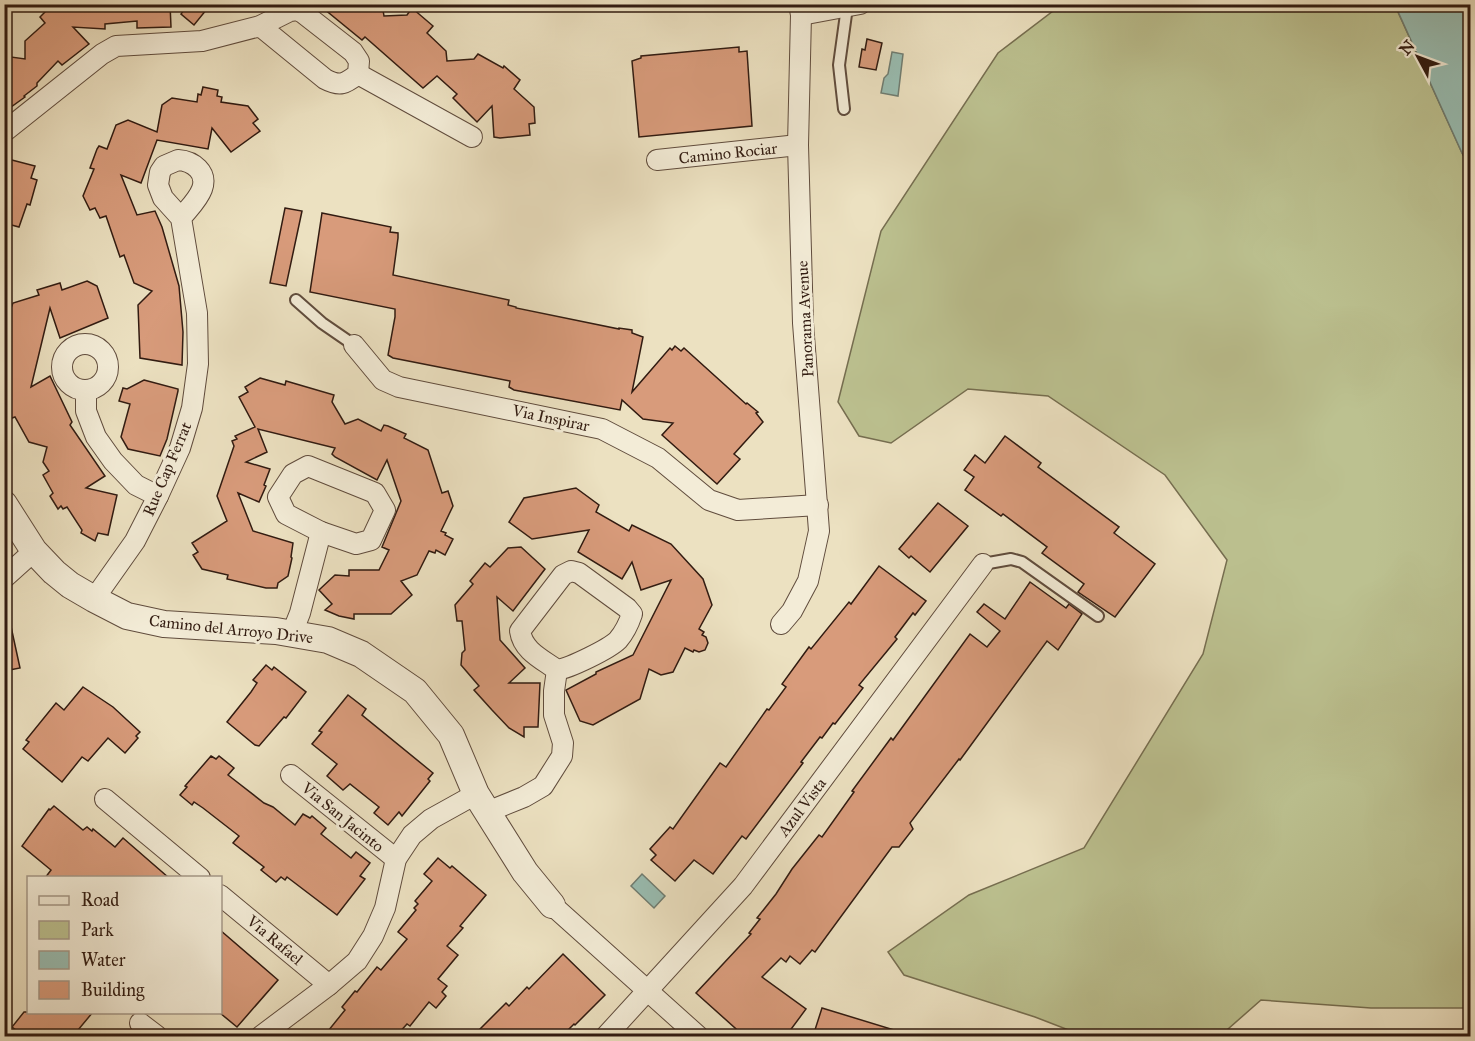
<svg xmlns="http://www.w3.org/2000/svg" width="1475" height="1041" viewBox="0 0 1475 1041" font-family="'IM FELL Great Primer',serif">
<style>
.green{fill:#bcc190;stroke:#766e50;stroke-width:1.5}
.water{fill:#99beb3;stroke:#6f7d72;stroke-width:1.5}
.building{fill:#d89b7b;stroke:#311b11;stroke-width:1.5}
.lines{fill:none;stroke-linecap:round;stroke-linejoin:round}
.service-casing{stroke:#604c3d;stroke-width:14}
.minor-casing{stroke:#604c3d;stroke-width:22}
.tertiary-casing{stroke:#604c3d;stroke-width:28}
.service{stroke:#f3ecd7;stroke-width:10}
.minor{stroke:#f3ecd7;stroke-width:20}
.tertiary{stroke:#f3ecd7;stroke-width:26}
.labels{text-anchor:middle;dominant-baseline:central;stroke-width:6;stroke-linejoin:round;paint-order:stroke}
.street-label{font-size:16px;fill:#311b11;stroke:#f3ecd7}
</style>
<rect width="100%" height="100%" fill="#ece1c1"/>
<filter id="stains"><feTurbulence type="fractalNoise" baseFrequency=".00333" numOctaves="4"/><feColorMatrix values="0 0 0 0 .2 0 0 0 0 .09 0 0 0 0 .02 0 0 0 .5 -.17"/></filter>
<radialGradient id="worn" r=".72"><stop offset=".6" stop-color="#630" stop-opacity="0"/><stop offset="1" stop-color="#630" stop-opacity=".3"/></radialGradient>
<polygon class="green" points="1380,4 1397,10 1462,153 1470,167 1470,1008 1371,1008 1261,1000 1220,1036 1084,1036 1035,1017 904,975 888,952 969,895 1084,848 1203,654 1227,560 1165,475 1048,396 968,389 891,443 859,436 838,402 881,231 998,53 1061,5"/>
<g class="water">
<polygon points="1395,5 1470,5 1470,167 1462,153"/>
<polygon points="892,52 903,54 898,96 881,93 884,78 888,74"/>
<polygon points="642,874 665,896 654,908 631,886"/>
</g>
<g class="building">
<polygon points="53,4 170,4 171,27 137,28 137,21 105,24 105,29 73,27 89,44 62,65 58,61 37,83 37,86 24,96 25,97 4,112 4,56 25,59 25,41 45,23 40,17"/>
<polygon points="188,4 211,4 194,25 181,14"/>
<polygon points="318,4 382,4 384,16 407,15 412,8 433,26 427,33 446,51 447,61 474,59 478,54 503,68 504,66 520,80 514,89 534,107 535,123 529,124 530,135 500,138 494,137 492,106 477,122 453,98 457,94 437,76 423,88 365,37 362,40"/>
<polygon points="867,39 882,43 876,70 859,67 862,49 865,50"/>
<polygon points="739,47 739,52 747,51 752,126 639,137 632,61 641,58 641,56"/>
<polygon points="203,87 218,90 217,96 222,97 221,102 248,106 258,119 253,123 260,131 231,152 212,128 208,149 157,140 141,183 121,175 137,215 155,211 162,227 179,286 183,332 182,365 140,358 138,305 152,291 134,283 124,255 120,257 106,216 100,218 95,208 90,210 83,196 94,169 90,168 97,149 99,146 107,149 116,125 128,120 157,132 162,105 172,98 197,102 198,94 201,95"/>
<polygon points="8,159 35,166 31,178 37,180 30,205 27,204 19,227 4,223 4,172"/>
<polygon points="285,208 302,211 286,286 270,283"/>
<polygon points="322,213 391,227 390,232 398,233 398,238 393,275 509,300 508,305 516,307 516,308 619,329 619,328 632,330 632,333 643,337 632,392 670,348 672,350 675,346 681,351 684,348 746,404 747,403 758,412 756,413 763,422 734,454 740,459 717,484 662,435 673,423 643,419 622,400 620,410 514,390 509,387 510,381 393,358 388,355 395,317 395,309 310,292"/>
<polygon points="87,281 97,286 108,318 60,338 50,308 31,387 50,376 72,422 70,425 105,476 86,488 117,495 108,535 98,533 95,541 81,533 82,530 67,507 63,509 61,506 58,509 50,496 53,493 43,475 49,471 43,462 47,447 29,442 15,417 12,418 10,415 4,418 4,311 9,313 13,303 39,295 37,290 60,283 62,290"/>
<polygon points="260,378 285,385 286,381 334,395 332,402 345,424 358,419 381,431 384,425 388,426 406,434 404,438 428,450 442,493 448,491 453,506 441,531 446,533 445,535 453,539 445,555 436,550 435,553 429,551 417,575 401,581 412,595 391,614 354,614 354,619 339,616 325,610 332,604 319,590 335,575 349,576 349,570 379,570 389,550 382,547 401,501 387,460 377,480 335,457 332,454 335,448 258,429 267,452 246,462 270,469 264,485 266,486 259,502 238,493 253,531 293,543 291,557 292,558 288,576 278,583 277,588 266,588 227,579 228,575 202,569 193,555 198,552 192,543 227,521 217,496 234,446 232,441 237,439 235,436 255,427 239,397 248,392 245,387"/>
<polygon points="144,380 178,389 178,391 167,439 160,456 128,449 121,437 130,404 119,401 123,388 127,389"/>
<polygon points="1005,436 1041,463 1038,467 1119,527 1114,533 1155,564 1115,617 1078,592 1084,584 1042,553 1047,547 1003,514 1001,516 965,490 974,477 964,470 975,455 985,463"/>
<polygon points="576,488 599,505 596,512 629,531 632,525 671,544 703,579 712,605 699,629 704,632 702,635 706,637 708,643 705,650 699,652 694,650 693,652 685,648 673,672 661,675 649,669 640,699 593,725 580,721 566,690 596,674 596,672 633,655 671,580 641,590 632,562 622,579 578,552 589,530 532,539 509,522 524,498"/>
<polygon points="938,503 968,526 930,572 911,556 909,558 899,549"/>
<polygon points="521,547 545,569 513,611 497,597 500,640 525,668 509,683 540,683 538,727 524,727 524,737 509,728 492,710 474,690 479,686 461,665 462,653 465,650 462,621 457,621 455,605 473,584 470,581 485,563 490,567 508,548"/>
<polygon points="879,566 926,601 915,615 913,613 895,637 897,639 859,685 863,688 835,724 833,723 822,738 820,737 801,762 803,763 746,839 742,836 713,874 694,860 675,881 651,860 656,855 650,849 670,827 673,829 720,763 726,767 767,709 769,710 786,687 782,684 809,647 811,649 849,602 851,604"/>
<polygon points="1030,582 1066,608 1069,604 1082,614 1058,650 1047,641 960,760 959,759 910,823 913,829 899,847 892,847 815,952 812,950 800,964 790,956 786,962 781,958 762,977 806,1009 786,1036 744,1036 696,993 751,934 749,933 760,919 757,918 776,894 792,869 819,835 822,837 854,792 852,791 891,738 893,740 970,634 987,647 1000,631 977,612 984,604 1005,619"/>
<polygon points="10,622 20,668 4,671 4,623"/>
<polygon points="266,665 272,670 274,667 306,692 286,718 284,717 259,746 255,745 227,722 251,692 257,683 253,680"/>
<polygon points="83,687 113,707 140,732 136,736 138,738 125,753 108,738 88,761 82,757 62,782 23,749 29,742 26,740 56,703 64,710"/>
<polygon points="348,695 366,709 362,715 433,773 428,779 430,781 402,816 399,812 388,825 374,813 379,807 350,784 343,790 327,776 337,764 312,744 322,732 319,731"/>
<polygon points="211,756 216,759 219,756 234,768 228,775 264,803 273,807 295,825 303,814 310,818 312,816 326,828 321,834 351,858 356,852 370,863 360,876 365,879 337,915 287,877 285,880 281,877 276,882 261,870 264,867 233,843 239,836 203,808 194,802 192,805 180,795 187,787 185,786"/>
<polygon points="54,806 83,830 87,827 92,831 93,829 115,847 123,838 169,878 45,878 51,870 22,846 49,809 50,810"/>
<polygon points="438,858 450,868 452,866 486,895 460,926 463,928 447,946 458,955 438,979 447,986 442,992 446,996 436,1008 429,1002 410,1026 407,1024 396,1036 324,1036 345,1010 342,1007 355,991 357,992 377,967 381,970 407,939 398,932 416,910 414,908 418,904 415,901 432,881 424,874"/>
<polygon points="220,930 278,980 237,1027 220,1013"/>
<polygon points="563,954 605,995 575,1025 574,1024 562,1036 473,1036 506,1003 509,1006 527,987 529,989"/>
<polygon points="822,1008 904,1033 904,1036 813,1036"/>
<polygon points="24,1012 93,1012 73,1036 24,1036 12,1027"/>
</g>
<g class="lines">
<g class="service-casing">
<g id="service">
<polyline points="844,109 839,65 847,7"/>
<polyline points="296,300 322,323 354,345"/>
<polyline points="983,564 1011,559 1022,562 1098,616"/>
</g>
</g>
<g class="minor-casing">
<g id="minor">
<polyline points="801,15 860,4"/>
<polyline points="358,74 472,137"/>
<path d="M4,132l98,-78 14,-8 86,-5 58,-15 30,-15 7,-1 6,3 50,39 6,9 -1,13c-13,10 -18,13 -33,5l-65,-53"/>
<polyline points="657,160 798,145"/>
<circle cx="85" cy="367" r="23"/>
<polyline points="354,345 383,380 399,387 602,429 658,458 709,500 738,510 818,505"/>
<polyline points="86,390 86,411 96,437 113,461 136,485 158,496"/>
<polygon points="308,466 375,493 385,510 371,540 356,544 321,532 286,514 278,497 293,474"/>
<path d="M571,571l8,2 48,35 5,6c-3,9 -8,19 -14,26 -9,9 -48,28 -61,30 -15,-11 -34,-19 -37,-39l43,-56z"/>
<polyline points="4,578 34,551"/>
<path d="M94,599l41,-58 23,-45 22,-48 12,-40 6,-44 -1,-51 -16,-95 -18,-20 -5,-13 2,-13 4,-6 14,-6c15,1 30,12 24,29 -4,11 -14,20 -21,29"/>
<polyline points="781,624 792,611 808,581 819,531 803,323 798,145 801,15 799,4"/>
<polyline points="292,633 300,613 321,532"/>
<polyline points="291,775 396,859"/>
<polyline points="105,799 200,878"/>
<polyline points="487,812 524,797 543,786 562,756 563,743 554,715 554,691 557,670"/>
<polyline points="220,895 329,985"/>
<polyline points="552,905 698,1036"/>
<polyline points="140,1023 157,1036"/>
<polyline points="261,1036 329,985 357,961 373,936 385,908 396,859 412,835 431,819 476,794"/>
<polyline points="606,1036 743,886 983,564"/>
</g>
</g>
<g class="tertiary-casing">
<polyline id="tertiary" points="4,504 34,551 54,572 70,585 94,599 127,616 164,624 276,631 328,640 361,654 415,691 451,735 476,794 525,872 552,905"/>
</g>
<use href="#service" class="service"/>
<use href="#minor" class="minor"/>
<use href="#tertiary" class="tertiary"/>
</g>
<g class="labels">
<g class="street-label">
<text transform="translate(728 153) rotate(-6)">Camino Rociar</text>
<text transform="translate(805 319) rotate(-93)">Panorama Avenue</text>
<text transform="translate(551 418) rotate(12)">Via Inspirar</text>
<text transform="translate(167 469) rotate(-67)">Rue Cap Ferrat</text>
<text transform="translate(231 629) rotate(6)">Camino del Arroyo Drive</text>
<text transform="translate(802 807) rotate(-53)">Azul Vista</text>
<text transform="translate(343 817) rotate(39)">Via San Jacinto</text>
<text transform="translate(275 940) rotate(40)">Via Rafael</text>
</g>
</g>
<rect width="1475" height="1041" fill="none" stroke="#ece1c1" stroke-width="24"/>
<rect x="6" y="6" width="1463" height="1029" fill="none" stroke="#311b11" stroke-width="3"/>
<rect x="12" y="12" width="1451" height="1017" fill="none" stroke="#311b11" stroke-width="1.5"/>
<rect x="27" y="876" width="195" height="138" fill="#f3ecd7" stroke="#a59888" stroke-width="1.5"/>
<rect x="39" y="896" width="30" height="9" fill="#f3ecd7" stroke="#a59888" stroke-width="1.5"/>
<text x="81" y="906" font-size="18" fill="#311b11">Road</text>
<rect x="39" y="921" width="30" height="18" fill="#bcc190" stroke="#a59888" stroke-width="1.5"/>
<text x="81" y="936" font-size="18" fill="#311b11">Park</text>
<rect x="39" y="951" width="30" height="18" fill="#99beb3" stroke="#a59888" stroke-width="1.5"/>
<text x="81" y="966" font-size="18" fill="#311b11">Water</text>
<rect x="39" y="981" width="30" height="18" fill="#d89b7b" stroke="#a59888" stroke-width="1.5"/>
<text x="81" y="996" font-size="18" fill="#311b11">Building</text>
<g transform="translate(1418 57) rotate(311)" stroke="#f3ecd7" stroke-width="4.5" paint-order="stroke">
<path d="M0-4.5L10 22L0 15L-10 22Z" fill="#311b11"/>
<text y="-9" font-size="16" font-weight="bold" text-anchor="middle" fill="#311b11">N</text>
</g>
<rect width="100%" height="100%" filter="url(#stains)"/>
<rect width="100%" height="100%" fill="url(#worn)"/>
</svg>
